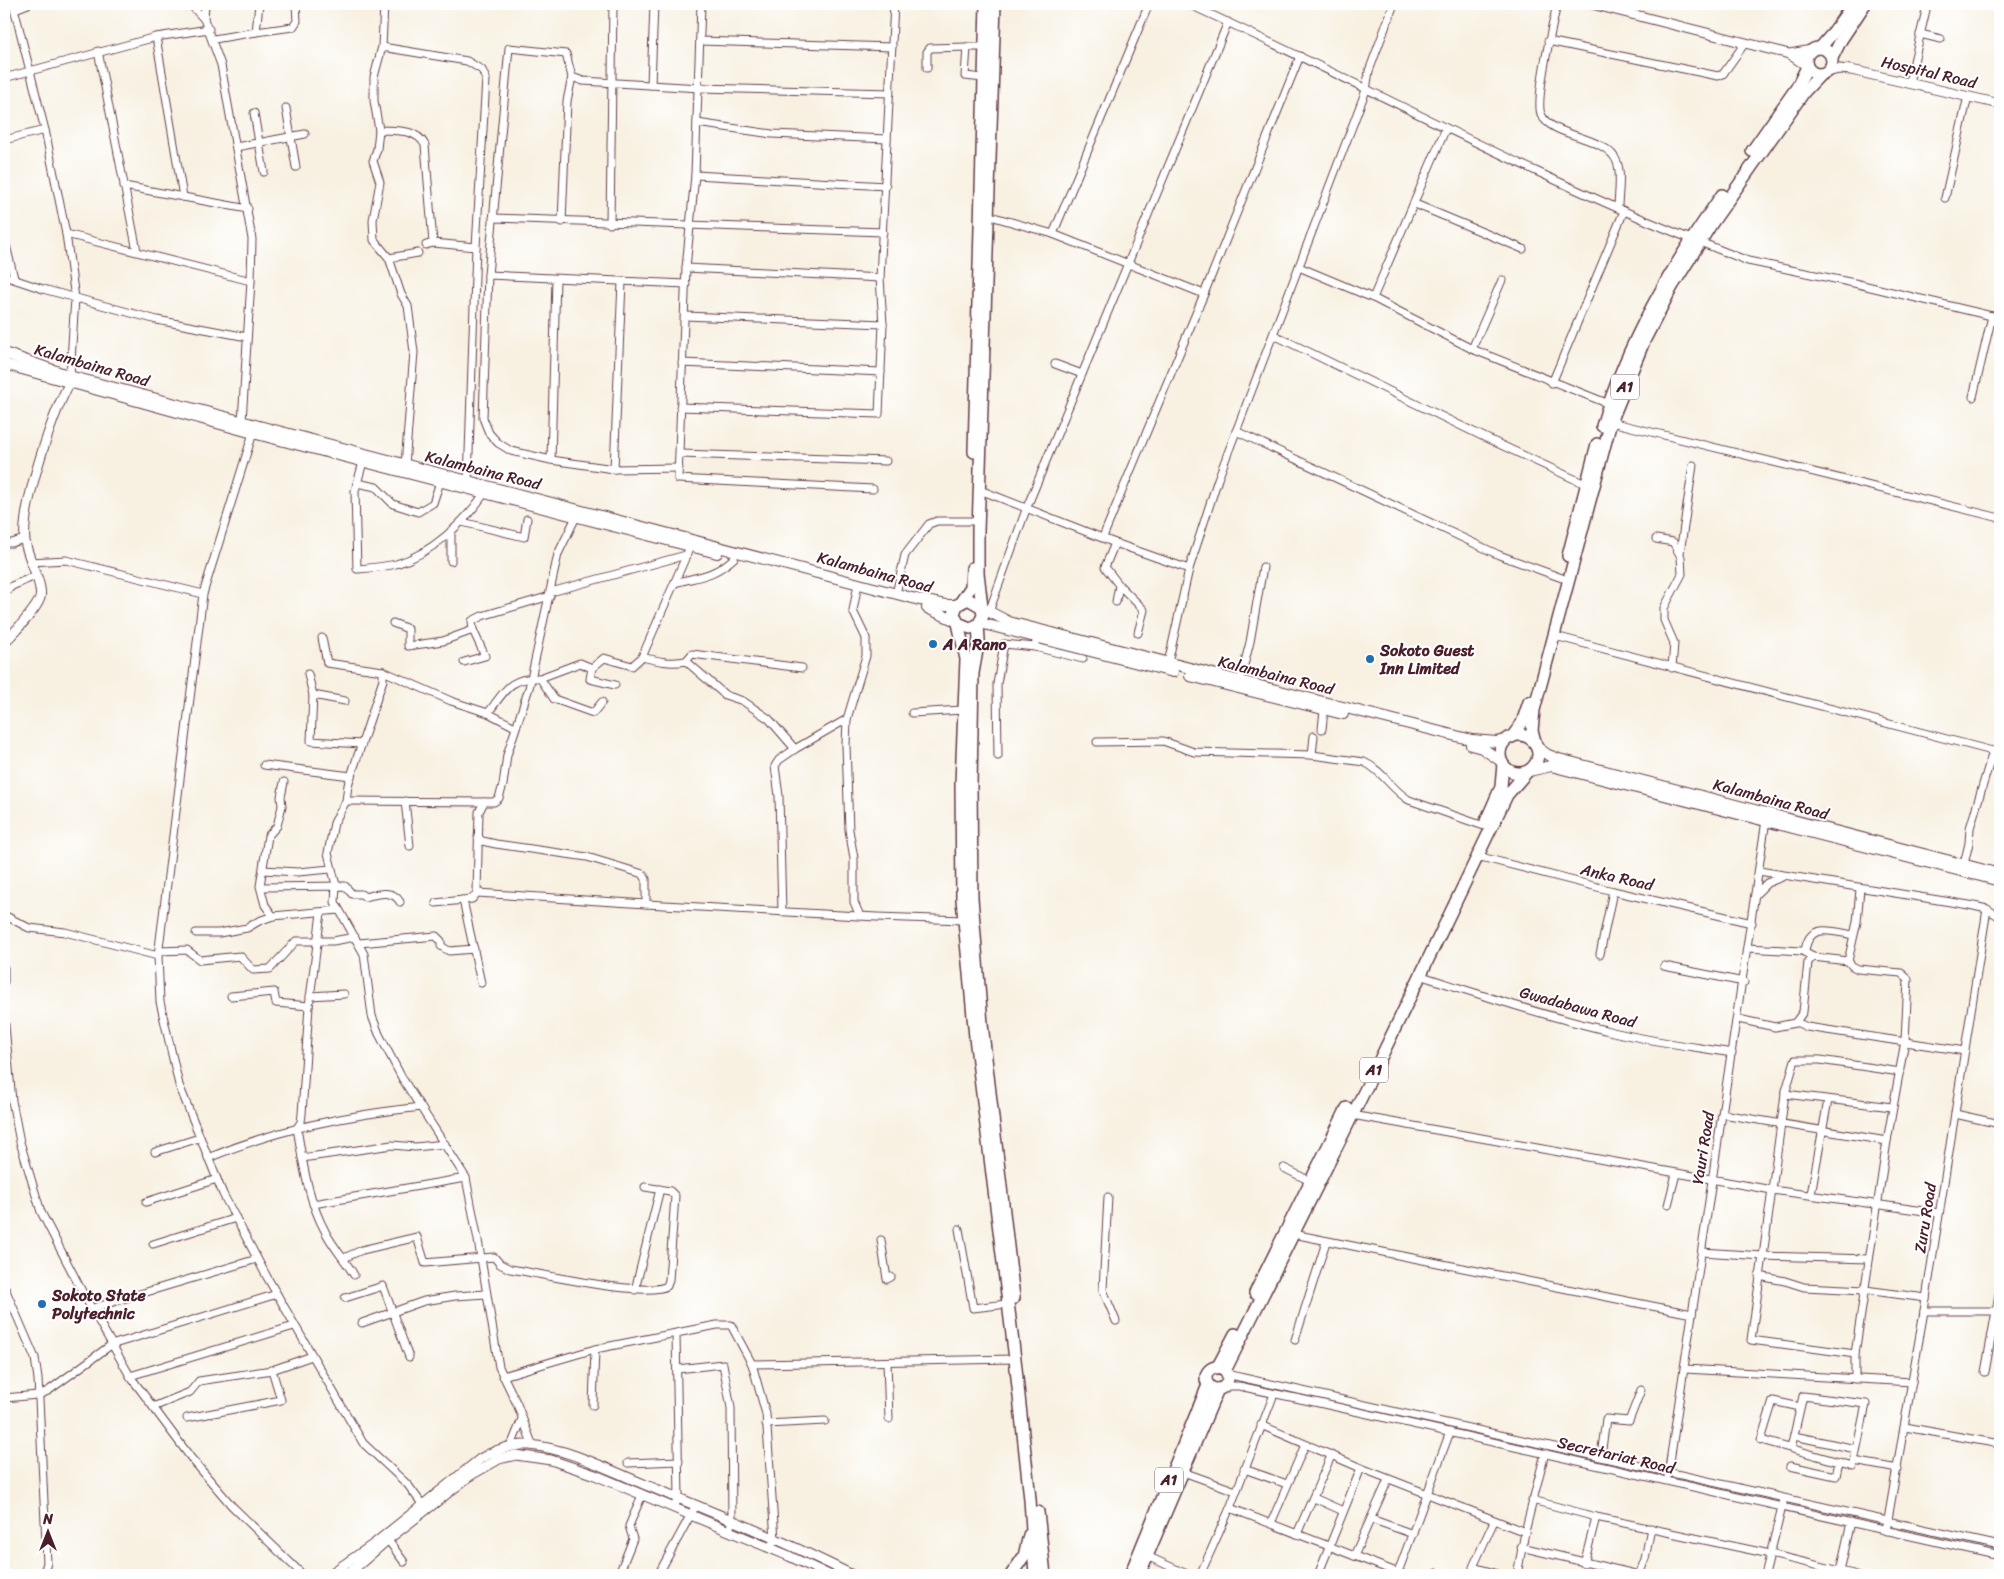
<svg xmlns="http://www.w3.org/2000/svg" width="2004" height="1579" viewBox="0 0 2004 1579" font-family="Sriracha,sans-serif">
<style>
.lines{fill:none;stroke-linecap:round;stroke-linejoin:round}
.minor-casing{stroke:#643e46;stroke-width:9}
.tertiary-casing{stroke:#643e46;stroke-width:11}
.secondary-casing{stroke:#643e46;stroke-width:12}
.primary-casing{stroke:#643e46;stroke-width:14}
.trunk-casing{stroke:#643e46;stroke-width:14}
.minor{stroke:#fff;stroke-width:7}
.tertiary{stroke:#fff;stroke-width:9}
.secondary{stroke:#fff;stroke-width:10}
.primary{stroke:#fff;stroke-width:11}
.trunk{stroke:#fff;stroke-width:11}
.poi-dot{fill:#1f6fb2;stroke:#fff;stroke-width:2}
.labels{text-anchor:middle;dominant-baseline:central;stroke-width:4;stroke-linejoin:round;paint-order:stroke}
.shield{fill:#fff;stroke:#80626b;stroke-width:1}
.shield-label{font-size:15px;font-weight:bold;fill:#4a1f2b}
.street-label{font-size:16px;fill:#4a1f2b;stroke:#fff}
.poi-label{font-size:16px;font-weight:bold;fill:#4a1f2b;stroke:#fff;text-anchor:start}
</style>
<rect width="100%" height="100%" fill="#fff"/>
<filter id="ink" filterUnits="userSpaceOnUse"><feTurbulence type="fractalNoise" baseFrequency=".02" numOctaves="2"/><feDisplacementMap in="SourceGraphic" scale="10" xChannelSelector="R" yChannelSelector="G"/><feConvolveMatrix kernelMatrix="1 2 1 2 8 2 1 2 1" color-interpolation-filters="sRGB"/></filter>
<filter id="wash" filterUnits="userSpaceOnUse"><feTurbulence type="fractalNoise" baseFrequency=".0096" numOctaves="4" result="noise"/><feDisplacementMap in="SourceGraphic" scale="20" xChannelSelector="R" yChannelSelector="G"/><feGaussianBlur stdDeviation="1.12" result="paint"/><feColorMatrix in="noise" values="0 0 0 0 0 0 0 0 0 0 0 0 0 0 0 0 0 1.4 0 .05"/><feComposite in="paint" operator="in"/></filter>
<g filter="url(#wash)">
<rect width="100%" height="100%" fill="#f8f1e2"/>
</g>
<g filter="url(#ink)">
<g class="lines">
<g class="minor-casing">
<g id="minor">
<polyline points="13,4 45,130 66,234 75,298 70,376"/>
<polyline points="190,4 204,19"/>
<polyline points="205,4 204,19 221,65 252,239 251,281 242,421"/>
<path d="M384,4l-2,43 -8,30v24l5,29c16,1 37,-2 46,15l8,98 -7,2"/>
<polyline points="701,4 695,175 686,268 678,479 873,489"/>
<path d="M1188,4c168,76 331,166 503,235"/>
<path d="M1557,4c-4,19 -22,95 -16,110 10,24 66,21 76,48 5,13 1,32 1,46"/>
<polyline points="15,9 28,4"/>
<polyline points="256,32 293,27 297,21 296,4"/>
<polyline points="1920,34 1941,39"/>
<polyline points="156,37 183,197"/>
<polyline points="214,39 256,32 259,4"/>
<polyline points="700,41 892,47"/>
<polyline points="1548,41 1718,76 1723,74 1745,43"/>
<polyline points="382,47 467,61 482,70 486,79 476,247 468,482"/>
<polyline points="98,51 137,251"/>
<polyline points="927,68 927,52 930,48 967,47"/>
<polyline points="4,78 156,37 209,29"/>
<polyline points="983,78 965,76 967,47 984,47"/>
<polyline points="1909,83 1926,10"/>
<polyline points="651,85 654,4"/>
<polyline points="286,108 296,167"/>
<polyline points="254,113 264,172"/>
<polyline points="697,123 772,134 887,139"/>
<polyline points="379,130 377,149 373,161 380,182 373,220 374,240 389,258 401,294 408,306 414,352 405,465"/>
<polyline points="4,140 45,130"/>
<polyline points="236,147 305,134"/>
<polyline points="695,175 886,186"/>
<polyline points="124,186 248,209"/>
<polyline points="1945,198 1968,96"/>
<polyline points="1415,204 1523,249"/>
<polyline points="987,215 1053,234 1204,294"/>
<polyline points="493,218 883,232"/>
<polyline points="562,222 567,101 572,77"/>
<polyline points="610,224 613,4"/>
<polyline points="66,234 251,281"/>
<polyline points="1053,234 1149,4"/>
<polyline points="4,237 14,278"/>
<polyline points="1700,242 1748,261 1854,283 2000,318"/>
<polyline points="433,243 476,247"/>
<polyline points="389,258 418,253"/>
<polyline points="1299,267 1373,298 1472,349 1609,404"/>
<polyline points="686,268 880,278"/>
<polyline points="488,275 686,284"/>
<polyline points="4,276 43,289 157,320 247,337"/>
<polyline points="1373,298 1446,128"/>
<polyline points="685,316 883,324"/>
<polyline points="1274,335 1486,438 1585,484"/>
<polyline points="1472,349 1502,280"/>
<polyline points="682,363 881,372"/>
<polyline points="1055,364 1082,374"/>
<polyline points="1552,383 1624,211"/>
<polyline points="1973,397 1992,316"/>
<polyline points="680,407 879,414 883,324 880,278 894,4"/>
<polyline points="1611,422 2000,518"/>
<polyline points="1236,431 1499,555 1562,578"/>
<polyline points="253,433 203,594 158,956 160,1002 179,1085 223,1194 267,1277 363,1443 408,1485 422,1504"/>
<polyline points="680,454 886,461"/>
<polyline points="551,460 556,279"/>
<path d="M363,462l-8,29 2,78c13,-1 27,-2 39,-5 35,-10 68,-41 88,-70"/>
<polyline points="679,468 614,469 551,460 511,451 498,443 489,433 483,418 488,275 509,48 566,54 572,77 583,81 700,88 890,93"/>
<polyline points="614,469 622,282"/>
<polyline points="357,483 376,487 393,504 418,512 433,503 440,482"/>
<polyline points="980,490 1115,543 1189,569"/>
<polyline points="462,522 524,537 527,519"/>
<polyline points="1103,537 1204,294 1300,56"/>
<polyline points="1656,539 1673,542 1681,557 1682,574 1664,608 1664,620 1674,643 1672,668"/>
<polyline points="4,543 12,543 24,539"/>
<polyline points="1115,543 1105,567 1119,585 1116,602"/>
<polyline points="1680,553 1693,465"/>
<polyline points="451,561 451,531"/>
<polyline points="30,562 66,560 203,594"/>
<path d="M675,583c25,-7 38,-6 59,-25"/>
<polyline points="1119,585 1144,610 1138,633"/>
<polyline points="857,589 853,611 866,638 866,656 847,719 846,745 849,830 854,858 854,902 860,916"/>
<polyline points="551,592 686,555"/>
<polyline points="4,594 12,586 35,576"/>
<polyline points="896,594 905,555 929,524 937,521 973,521"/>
<polyline points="989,612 1027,507 1228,22"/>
<polyline points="393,623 408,629 408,646 443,641 473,630 472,621 482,616 550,596"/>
<polyline points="1555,636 2000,753"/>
<polyline points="322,638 327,663 383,671 451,701 488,713 515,727"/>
<polyline points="1035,647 1083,659"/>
<path d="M642,657c16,4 28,7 44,4l6,-7 110,14"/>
<polyline points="686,661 725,695 743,701 769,719 795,749"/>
<polyline points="464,662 485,656 473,630"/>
<polyline points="1168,663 1189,569 1218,479 1366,90 1369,71 1394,4"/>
<polyline points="592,668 604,658 632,666 642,657 690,547"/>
<polyline points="383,671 383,680 348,785 346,801 334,823 328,853 336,885 335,902 364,954 372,1016 379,1034 402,1078 466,1178 478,1240 499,1367 517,1404 533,1446"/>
<polyline points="308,674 313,695"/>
<polyline points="540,678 580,663 592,668 590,679 615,685"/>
<polyline points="1240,681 1250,642 1263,567"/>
<polyline points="345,701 313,695 311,741 362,744"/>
<path d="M488,713c17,-22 21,-36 52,-35l14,21 39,14 9,-11"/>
<polyline points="912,713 963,710"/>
<polyline points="1322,729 1324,710"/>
<path d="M1097,742l66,-1 31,11 118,3 52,7c18,8 28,28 45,38l75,26"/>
<polyline points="1312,755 1314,736"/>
<polyline points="998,756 997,684 1004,644 1035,647 1037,637"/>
<polyline points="264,765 351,776"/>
<polyline points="346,801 484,802"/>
<polyline points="405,801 410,846"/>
<polyline points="478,837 482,841 496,844 587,857 643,874 646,879 646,904 877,917 964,920"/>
<polyline points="1477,856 1613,891 1752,923"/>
<polyline points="1964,864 1969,843 1970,828 1993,751"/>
<polyline points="263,870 298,872 331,869"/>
<polyline points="1759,871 1969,905 1987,909 2000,917"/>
<path d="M261,887l84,-1 7,8h9l4,3c12,-3 28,-8 35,5"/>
<polyline points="477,893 646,904"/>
<polyline points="1756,894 1767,883 1782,877"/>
<polyline points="463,900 481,983"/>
<polyline points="436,903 472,899 477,893 479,812 484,802 494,802 499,798 503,785 507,755 529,688 558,554 576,517"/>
<polyline points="782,912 779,796 775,766 779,760 795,749 847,719"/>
<path d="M321,913l-12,93 -7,108 -1,8 -4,6c6,36 11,72 29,105 8,15 19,27 28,42"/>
<polyline points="4,915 29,928 65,932 158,956"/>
<polyline points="273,916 265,905 260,886 268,836 277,826 282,806 281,797 284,782"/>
<polyline points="196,933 219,933 247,928 259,921 273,916 339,910"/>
<polyline points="359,943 436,936 441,941 441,946 449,951 474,949"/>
<polyline points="1747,948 1802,951 1813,957"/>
<polyline points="159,951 187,950 200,960 240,956 253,970 270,969 296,941 333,941 355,937"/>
<path d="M1805,952c3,-30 26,-21 48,-17"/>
<polyline points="1600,954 1613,891"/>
<polyline points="1848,961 1857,922 1860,889"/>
<polyline points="1664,966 1744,982"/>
<polyline points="4,968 4,982"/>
<path d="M1419,975c62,20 123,40 186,55 42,11 84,16 127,23"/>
<polyline points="231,996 274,992 276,1003 309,1006"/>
<polyline points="310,996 344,994"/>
<polyline points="4,1015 12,1101 20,1142 41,1212 85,1297 130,1376 191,1458 232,1506 303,1575"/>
<polyline points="1796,1022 1807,1027 1965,1051"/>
<polyline points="1785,1094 1892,1107"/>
<polyline points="1722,1114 1887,1141 1905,1041 1908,979 1901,973 1858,969 1852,966 1848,961 1813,957 1808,962 1803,1012 1795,1023 1775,1027 1738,1019"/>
<polyline points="1955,1114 2000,1124"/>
<polyline points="1352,1115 1772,1190 1939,1213"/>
<polyline points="155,1152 199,1138"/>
<path d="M208,1158c69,-29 139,-43 213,-51"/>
<polyline points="302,1158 392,1145 415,1147 445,1144"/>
<polyline points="1284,1168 1310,1181"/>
<polyline points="1811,1194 1828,1100"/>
<polyline points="1108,1197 1103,1290 1116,1321"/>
<polyline points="146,1202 217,1179"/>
<polyline points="313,1204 466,1178"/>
<polyline points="1668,1205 1676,1174"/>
<polyline points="959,1229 973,1308 1007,1304"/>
<polyline points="1293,1234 1692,1314"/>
<polyline points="881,1240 887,1279 891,1277"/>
<polyline points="153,1244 236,1218"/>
<polyline points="1702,1252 1763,1256 1785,1094 1795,1060 1820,1060 1900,1072"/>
<path d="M344,1258l18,-8 55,-13 8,26 69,-6 6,7 10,5c29,4 135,29 157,17l2,-6 6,-84 -5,-5 -25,-4"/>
<polyline points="1759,1276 1785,1281 1804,1287 1865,1290 1926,1298"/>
<polyline points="4,1286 35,1358 38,1379 47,1563 43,1575"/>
<polyline points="635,1290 660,1189"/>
<polyline points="345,1298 383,1286 409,1357"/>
<polyline points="93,1308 257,1259"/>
<polyline points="1924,1311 1999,1311"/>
<polyline points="362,1323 424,1301 455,1296 486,1294"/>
<polyline points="1295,1340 1326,1242"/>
<polyline points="1855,1354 1751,1340 1763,1256 1869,1259"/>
<polyline points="887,1362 889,1419"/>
<polyline points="752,1364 1015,1359"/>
<polyline points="677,1369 723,1364 731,1408 732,1521 729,1530"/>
<polyline points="1685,1369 1912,1382"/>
<polyline points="1985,1372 2000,1289"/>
<polyline points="1226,1374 2000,1546"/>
<polyline points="130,1376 294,1326"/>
<polyline points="503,1376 595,1349 717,1325 731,1325 752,1364 766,1414 775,1539 770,1547"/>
<polyline points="1855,1379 1855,1354 1887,1141"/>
<polyline points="1224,1386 1239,1386 1319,1403 2000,1556"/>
<polyline points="4,1398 38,1395 48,1391 111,1345 277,1294"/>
<polyline points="593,1405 595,1349"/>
<polyline points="153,1407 190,1392 199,1381 272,1370 312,1356"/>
<polyline points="187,1418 281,1400 272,1370"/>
<polyline points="766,1424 825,1421"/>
<polyline points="1261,1425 1361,1468 1525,1532"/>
<polyline points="1905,1427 2000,1444"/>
<polyline points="1794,1436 1856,1449"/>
<polyline points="511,1446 522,1419"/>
<polyline points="1791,1448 1803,1396 1866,1404 1853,1466 1761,1440 1773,1401 1800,1407"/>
<polyline points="1601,1456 1606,1419 1629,1421 1641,1390"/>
<polyline points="1854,1461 1898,1469"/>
<polyline points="628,1463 679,1461"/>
<polyline points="1790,1466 1836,1476 1839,1462"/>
<polyline points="1244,1469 1287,1484"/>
<polyline points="1183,1472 1236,1491"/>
<polyline points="1668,1475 1766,820"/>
<polyline points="1314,1498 1343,1511"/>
<polyline points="1532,1500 1596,1517 1770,1554 1857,1575"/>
<polyline points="673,1508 679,1498 676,1334"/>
<polyline points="1230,1508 1404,1575"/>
<polyline points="1371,1519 1413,1534"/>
<polyline points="1494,1521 1473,1567 1502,1575"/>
<polyline points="1271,1523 1305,1445"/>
<polyline points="1886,1531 1924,1311 1987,909"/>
<polyline points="1297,1534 1331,1456"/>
<polyline points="388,1540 404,1562"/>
<polyline points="1521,1547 1639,1575"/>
<polyline points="1147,1556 1189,1575"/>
<polyline points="1354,1556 1388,1480"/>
<polyline points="1584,1564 1596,1517"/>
<polyline points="621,1569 633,1539 629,1526 642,1495"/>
<polyline points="1840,1571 1851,1522"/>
<polyline points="658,1575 696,1505"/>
<polyline points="1200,1575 1230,1508 1274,1394"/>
<polyline points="1318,1575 1361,1468"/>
<polyline points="1397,1575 1450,1432"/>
<polyline points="1436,1575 1437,1573 1443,1575"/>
<polyline points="1517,1575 1525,1532 1545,1453"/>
<polyline points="1639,1575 1645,1559 1651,1528"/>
<polyline points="1765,1575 1783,1503"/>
</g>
</g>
<g class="tertiary-casing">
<g id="tertiary">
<polyline points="1592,4 1789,54 1807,66"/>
<polyline points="1790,54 1812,50"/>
<polyline points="1827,72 1839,69 1851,70 2000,104"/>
<path d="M4,643c10,-11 31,-31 36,-45 4,-13 -13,-41 -15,-57 -4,-35 29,-133 48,-164"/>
<path d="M329,1575l45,-31 106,-85c15,-9 32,-15 50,-14 40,4 79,25 116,40 69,28 139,56 206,90"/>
<polyline points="347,1575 386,1541 471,1475 499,1459 516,1455 551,1460 595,1475 789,1556 829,1575"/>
</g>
</g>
<g class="secondary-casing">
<g id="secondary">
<polyline points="4,353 73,377 916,599 945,605 957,605"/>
<polyline points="4,364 253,433 717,553"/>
<polyline points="927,608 956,621"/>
<polyline points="982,608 1009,622 1472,740 1497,742 1508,739"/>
<polyline points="980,623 1173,672"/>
<polyline points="1190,676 1343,714"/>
<polyline points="1471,745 1482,748 1501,761"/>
<polyline points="1537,747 1548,755 1559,759 2000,874"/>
<polyline points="1529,771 1551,766 2000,881"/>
</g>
</g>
<g class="primary-casing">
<g id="primary">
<polyline points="974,452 986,4"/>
<polyline points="960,603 971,587 972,568"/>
<polyline points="980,606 968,599 957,605 954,614 958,623 970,628 978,625 983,616 978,573 978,531 995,4"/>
<polyline points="958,623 966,659 961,784 962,899 975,1037 1015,1359 1030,1499 1035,1575"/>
<polyline points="978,625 979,639 973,673 971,784 972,898 982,1024 1014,1298"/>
<polyline points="1038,1512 1045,1575"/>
<polyline points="1011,1575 1024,1556 1029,1535"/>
</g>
</g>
<g class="trunk-casing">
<g id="trunk">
<circle cx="1819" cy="61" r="13"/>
<polyline points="1820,48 1832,34 1853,4"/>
<polyline points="1832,58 1841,40 1865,4"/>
<polyline points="1752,151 1797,87 1807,67"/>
<path d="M1602,426c25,-84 70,-160 120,-231"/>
<polyline points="1568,556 1597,444"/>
<circle cx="1519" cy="754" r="19"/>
<polyline points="1512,737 1522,723 1529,702"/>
<polyline points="1536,744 1532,731 1534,710 1611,422 1644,341 1672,287 1712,223 1804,92 1821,74"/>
<polyline points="1486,821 1501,787 1503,764"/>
<polyline points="1255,1293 1347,1108"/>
<circle cx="1217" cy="1378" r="11"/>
<polyline points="1217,1368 1235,1334"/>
<polyline points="1225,1371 1374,1072 1507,795 1527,772"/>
<polyline points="1130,1575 1208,1385"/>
<polyline points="1139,1575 1218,1389"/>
</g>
</g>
<use href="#minor" class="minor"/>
<use href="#tertiary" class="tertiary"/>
<use href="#secondary" class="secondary"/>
<use href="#primary" class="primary"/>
<use href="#trunk" class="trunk"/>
</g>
</g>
<g class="poi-dot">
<circle cx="933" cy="644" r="5"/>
<circle cx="1370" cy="659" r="5"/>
<circle cx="42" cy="1304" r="5"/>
</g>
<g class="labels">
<g class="shield">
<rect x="1611" y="374.5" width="28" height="25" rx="4"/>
<rect x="1360" y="1057.5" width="28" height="25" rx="4"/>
<rect x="1155" y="1467.5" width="28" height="25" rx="4"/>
</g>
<g class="shield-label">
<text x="1625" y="387">A1</text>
<text x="1374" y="1070">A1</text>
<text x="1169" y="1480">A1</text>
</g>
<g class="street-label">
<text transform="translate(1929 72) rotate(13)">Hospital Road</text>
<text transform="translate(92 365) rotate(16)">Kalambaina Road</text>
<text transform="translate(483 470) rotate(14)">Kalambaina Road</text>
<text transform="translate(875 572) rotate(15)">Kalambaina Road</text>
<text transform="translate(1276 675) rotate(14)">Kalambaina Road</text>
<text transform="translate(1771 799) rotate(15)">Kalambaina Road</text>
<text transform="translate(1617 877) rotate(13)">Anka Road</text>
<text transform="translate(1578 1007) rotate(15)">Gwadabawa Road</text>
<text transform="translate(1703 1148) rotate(-81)">Yauri Road</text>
<text transform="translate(1925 1218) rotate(-81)">Zuru Road</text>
<text transform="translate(1616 1455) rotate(13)">Secretariat Road</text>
</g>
<g class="poi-label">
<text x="943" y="644">A A Rano</text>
<text x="1380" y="650">Sokoto Guest<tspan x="1380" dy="18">Inn Limited</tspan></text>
<text x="52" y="1295">Sokoto State<tspan x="52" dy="18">Polytechnic</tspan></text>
</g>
</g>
<rect width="2004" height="1579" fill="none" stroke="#fff" stroke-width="20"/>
<g transform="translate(48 1532)" stroke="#ffffff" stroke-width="4" paint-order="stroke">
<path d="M0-4L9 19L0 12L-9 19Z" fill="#4a1f2b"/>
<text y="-8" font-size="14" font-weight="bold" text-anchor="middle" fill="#4a1f2b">N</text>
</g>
</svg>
